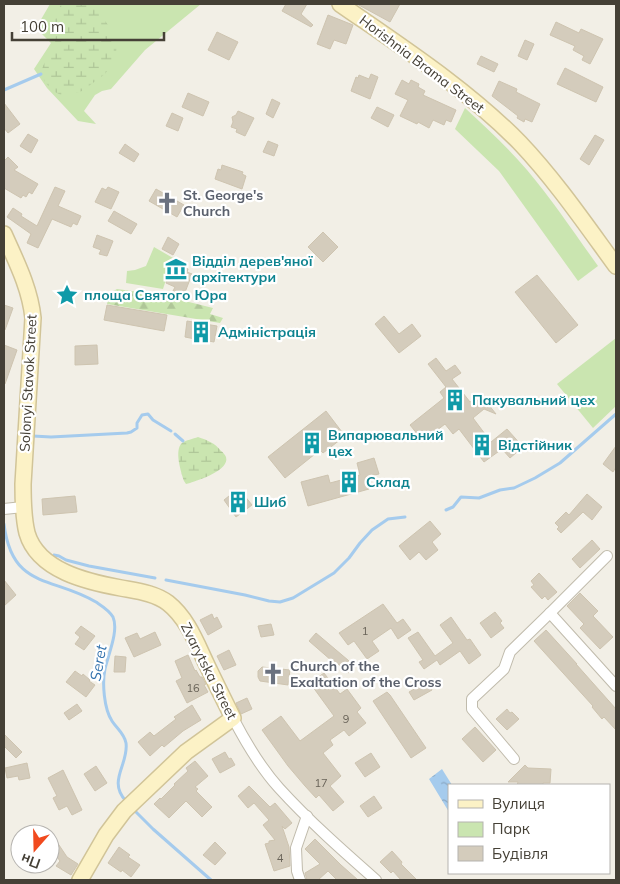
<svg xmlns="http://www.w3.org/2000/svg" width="620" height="884" viewBox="0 0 620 884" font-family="Mulish,sans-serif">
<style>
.green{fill:#cae5b0}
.forest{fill:url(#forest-firs)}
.wetland{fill:url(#wetland-marsh)}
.water{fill:url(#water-ripples)}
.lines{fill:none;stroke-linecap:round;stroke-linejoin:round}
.stream{stroke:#a5cbed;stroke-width:3}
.building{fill:#d4ccbc;stroke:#cec4b0}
.street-casing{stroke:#c0bbac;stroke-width:12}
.secondary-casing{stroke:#d1c498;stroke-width:18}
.street{stroke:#fff;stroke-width:10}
.secondary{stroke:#fcf2c6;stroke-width:15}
.labels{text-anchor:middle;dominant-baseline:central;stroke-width:4.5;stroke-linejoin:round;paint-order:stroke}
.number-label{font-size:11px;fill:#696358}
.street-label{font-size:14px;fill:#454036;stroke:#fff}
.worship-label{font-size:14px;font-weight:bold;fill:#5b616d;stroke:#fff;text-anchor:start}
.culture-label{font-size:14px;font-weight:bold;fill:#0d838f;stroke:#fff;text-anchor:start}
.water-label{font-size:15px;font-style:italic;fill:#3372ad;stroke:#fff}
</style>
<defs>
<pattern id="forest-firs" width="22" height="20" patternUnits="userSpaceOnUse" patternTransform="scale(1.25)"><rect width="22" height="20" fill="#cae5b0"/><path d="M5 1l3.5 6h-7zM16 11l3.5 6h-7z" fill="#afc698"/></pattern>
<pattern id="wetland-marsh" width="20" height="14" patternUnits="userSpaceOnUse" patternTransform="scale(1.25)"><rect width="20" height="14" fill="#cae5b0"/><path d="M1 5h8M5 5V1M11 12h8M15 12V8" fill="none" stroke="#afc698"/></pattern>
<pattern id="water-ripples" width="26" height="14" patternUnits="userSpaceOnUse" patternTransform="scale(1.25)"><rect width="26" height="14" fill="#a5cbed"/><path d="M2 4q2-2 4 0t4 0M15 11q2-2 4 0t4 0" fill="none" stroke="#88a6c1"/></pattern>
</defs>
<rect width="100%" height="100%" fill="#f2efe6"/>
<g class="green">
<polygon points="50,4 201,4 145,50 111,89 102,91 95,95 84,111 96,124 78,121 47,88 34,69 51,43 36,28"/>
<path d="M465,108c22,20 43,40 62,62 26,31 48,64 71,96l-20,15 -79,-110 -44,-42z"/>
<polygon points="154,247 173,258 163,289 126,283 127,271 135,270 146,266"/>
<polygon points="616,338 616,406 593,428 557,384"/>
</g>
<polygon class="forest" points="117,289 161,295 213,308 210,314 223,318 220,323 107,304 110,293"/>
<g class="wetland">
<polygon points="61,4 89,4 96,8 108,25 117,42 116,53 113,62 105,74 82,91 70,95 61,95 53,91 45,82 41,74 43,66 55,43 56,33 54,22"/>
<path d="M198,437c9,3 17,6 23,14 2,1 4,4 5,6 4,13 -27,23 -36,26l-4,1 -2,-3c-3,-9 -10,-31 -2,-38 4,-3 11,-4 16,-6z"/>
</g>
<polygon class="water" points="442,769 452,785 449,785 449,812 429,779"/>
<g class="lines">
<g class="stream">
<polyline points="4,90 41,74"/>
<polyline points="175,434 183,441"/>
<polyline points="33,436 51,437 127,433 131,432 137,428 137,423 142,415 148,414 153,420 171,431"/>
<polyline points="446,510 453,507 461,497 479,498 500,490 514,488 535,478 560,463 616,414"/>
<path d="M4,524c8,66 49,52 92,78 6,4 13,8 17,15 6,14 -5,38 -8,52 -3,14 -1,40 7,52 5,8 12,12 14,22 3,21 -19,38 0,58"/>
<polyline points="54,555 59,556 66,560 89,566 155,578"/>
<polyline points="166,580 245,595 269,601 280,602 293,598 334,573 349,558 360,543 372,530 388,519 405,517"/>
<polyline points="132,808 153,829 211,880"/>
</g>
</g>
<g class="building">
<polygon points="286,4 307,4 301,14 313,25 311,27 282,11"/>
<polygon points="357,4 400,4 390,22"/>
<polygon points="328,15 353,25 346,44 334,40 330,49 317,44"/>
<polygon points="556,22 579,33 581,29 603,39 590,64 582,60 584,56 573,50 575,46 550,35"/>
<polygon points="217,32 238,42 229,60 208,50"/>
<polygon points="525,40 534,44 527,60 518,56"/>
<polygon points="481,56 498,64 494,72 477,64"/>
<polygon points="565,68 603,87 596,102 557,84"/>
<polygon points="371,74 378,77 370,99 351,91 356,77 358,78 359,75 369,79"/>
<polygon points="402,80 409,84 411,80 419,84 418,87 425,91 423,95 456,110 451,122 446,120 444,125 433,120 429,128 418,122 417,124 400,116 408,100 395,94"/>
<polygon points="499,81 517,89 516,92 540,104 532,122 525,119 524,122 517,118 518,116 492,96"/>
<polygon points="188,93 209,102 203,116 182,107"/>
<polygon points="272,99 280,103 273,118 266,114"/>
<polygon points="4,103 20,124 8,133 4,128"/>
<polygon points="377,107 394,115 388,127 371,118"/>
<polygon points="238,111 254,118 245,136 236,132 237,129 231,127 233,122 232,117 236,115"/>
<polygon points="172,113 183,118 178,131 166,126"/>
<polygon points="28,134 38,140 31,153 20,146"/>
<polygon points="595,135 604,140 589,165 580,159"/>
<polygon points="268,141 278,145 274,156 263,152"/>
<polygon points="125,144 139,154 134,162 119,153"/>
<polygon points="8,157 18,167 14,170 38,184 32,194 29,192 26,197 23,195 21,198 4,188 4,161"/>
<polygon points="222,165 243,172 242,174 246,176 242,189 215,179 218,169 221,170"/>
<polygon points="55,187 65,191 58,206 81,216 77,225 73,223 71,227 52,219 38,248 27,243 31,234 7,217 13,208 22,214 21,216 37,226"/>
<polygon points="108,187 119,192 111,209 95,202 102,188 106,190"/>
<polygon points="156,189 184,205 177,217 149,201"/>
<polygon points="114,211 137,224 131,234 108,221"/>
<polygon points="323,232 338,247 323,262 308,247"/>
<polygon points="97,235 113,241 107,256 99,254 101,250 93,247"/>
<polygon points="168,237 179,244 173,255 162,249"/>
<polygon points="173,264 188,269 187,272 192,274 184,295 173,291 175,287 166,283"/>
<polygon points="537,275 578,325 556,343 515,292"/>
<polygon points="4,305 13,308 5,330 4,330"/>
<polygon points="107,305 167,315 164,331 104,320"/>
<polygon points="384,316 399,334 412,324 421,336 399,353 375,324"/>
<polygon points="187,321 217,326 214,342 203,340 203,343 195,341 195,339 185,337"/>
<polygon points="4,345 17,350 5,384 4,384"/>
<polygon points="97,345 98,364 75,365 75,346"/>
<polygon points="436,358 446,371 455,365 461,373 452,379 470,402 475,398 479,402 484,399 496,414 484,409 473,418 491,442 507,429 523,447 510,458 502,449 484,462 459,429 453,434 445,424 423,441 410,425 444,398 440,392 446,387 428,364"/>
<polygon points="326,411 345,436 323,453 320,450 285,478 268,457"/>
<polygon points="616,446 616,467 613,472 603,464"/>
<polygon points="374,458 379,474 365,477 369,489 308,506 301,482 328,475 330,483 360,475 357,463"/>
<polygon points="234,492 239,498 244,495 252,505 236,517 224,500"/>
<polygon points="587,494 602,507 592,520 583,512 561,533 557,529 559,527 555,523 566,512 569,515"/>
<polygon points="75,496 77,512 43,515 42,499"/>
<polygon points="430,521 441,534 432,542 438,550 426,560 419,552 410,560 399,546"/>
<polygon points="592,540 600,549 580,568 572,559"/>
<polygon points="539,573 557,592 548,600 545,596 542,599 531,587 534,585 531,581"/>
<polygon points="4,580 16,595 4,606"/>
<polygon points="580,593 598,611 593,616 613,637 600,649 580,628 584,624 567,606"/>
<polygon points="383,604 397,623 403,619 411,630 398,639 391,628 372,641 379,651 367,659 354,641 348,645 339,633"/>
<polygon points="495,612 502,621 500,623 504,628 491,638 480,623"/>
<polygon points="212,614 214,619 217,617 222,627 208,635 200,620"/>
<polygon points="451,617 467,640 470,639 481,655 469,664 460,651 440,665 437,660 424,669 419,662 423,660 408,638 418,632 435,656 453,643 440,625"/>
<polygon points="271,624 274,635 261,637 258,626"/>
<polygon points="81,626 95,636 84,650 75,644 80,637 75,633"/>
<polygon points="546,630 577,664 576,664 616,709 616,730 604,717 602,719 592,707 593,706 534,641"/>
<polygon points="155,632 161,645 134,657 125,638 137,633 140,639"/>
<polygon points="316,633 355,666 349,673 333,660 332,661 309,641"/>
<polygon points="229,650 236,665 224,670 217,656"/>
<polygon points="188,655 195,671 196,670 200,677 202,677 206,684 204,685 208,692 187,703 176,681 182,678 175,661"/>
<polygon points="115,656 126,657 125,672 114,672"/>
<polygon points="262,667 290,670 288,685 260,681 258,677 258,671"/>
<polygon points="75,671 82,676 83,674 90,680 89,681 95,685 86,697 66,682"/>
<polygon points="324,673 340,694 347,689 361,708 357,712 366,723 349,736 344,730 330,740 333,745 323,753 341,776 330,786 344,802 333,811 319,795 316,798 305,786 288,766 262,730 281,716 300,741 334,716 310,683"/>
<polygon points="427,682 432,690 414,700 409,692"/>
<polygon points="387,692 390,695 426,748 411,758 373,701"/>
<polygon points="247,698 252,709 241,714 236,703"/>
<polygon points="77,704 82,711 69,720 64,713"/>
<polygon points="192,705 201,720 183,731 164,747 162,745 150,756 138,742 150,732 154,736 176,719 174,717"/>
<polygon points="507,709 510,713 512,712 519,719 507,730 496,719"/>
<polygon points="475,727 496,750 483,762 462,739"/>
<polygon points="4,734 22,752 16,758 4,746"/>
<polygon points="225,752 229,759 231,758 235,765 220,773 212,759"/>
<polygon points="371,753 380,767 365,777 355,763"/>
<polygon points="195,761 208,776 195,787 198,789 196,791 212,807 202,817 186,801 169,818 154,804 160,798 161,799 175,785 174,784 188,771 186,768"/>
<polygon points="27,763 30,778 19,780 18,776 7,778 5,768"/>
<polygon points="525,765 528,768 551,769 550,783 543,783 543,785 517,785 518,782 508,782"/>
<polygon points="96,766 107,783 95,791 84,774"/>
<polygon points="63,770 82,810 72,815 67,806 59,810 53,798 57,796 48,778"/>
<polygon points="249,786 270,807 275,803 292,823 285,829 282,826 289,847 290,866 274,871 265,844 269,843 269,841 275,840 263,825 269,820 254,803 248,808 238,796"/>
<polygon points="374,796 382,808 368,817 360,806"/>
<polygon points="55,839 67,857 78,864 71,875 56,866 60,861 50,847 50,842"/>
<polygon points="315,839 341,865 358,880 337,880 328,871 318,880 307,880 305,873 320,864 305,849"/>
<polygon points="215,842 226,853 215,865 203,855"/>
<polygon points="119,847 130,855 128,857 140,865 131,877 122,870 121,872 108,863"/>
<polygon points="392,851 402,862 401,864 417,880 401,880 393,871 391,873 380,862"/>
</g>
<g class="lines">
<g class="street-casing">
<g id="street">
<polyline points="4,509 23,507"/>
<polyline points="550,613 616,686"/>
<path d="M233,718c13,25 27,49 46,70 30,33 64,63 97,92"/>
<polyline points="514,759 472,709 472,699 504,669 510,652 550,613 607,556"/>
<polyline points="300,880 297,871 296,848 307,816"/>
</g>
</g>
<g class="secondary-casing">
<g id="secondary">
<path d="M340,4c62,43 127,85 180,139 36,38 66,82 96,123"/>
<path d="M4,234c12,27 26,54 29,84l-10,166c0,16 0,33 4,49 11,38 61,49 94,55 16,3 34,5 47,15 19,15 28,39 38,60 9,19 18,37 27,55l-47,34 -62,59 -18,24 -26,45"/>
</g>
</g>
<use href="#street" class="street"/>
<use href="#secondary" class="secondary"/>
</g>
<defs>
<g id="church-bare" transform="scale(1.725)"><path d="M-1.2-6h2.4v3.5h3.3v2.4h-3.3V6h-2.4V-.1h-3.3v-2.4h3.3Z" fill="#6b7280" stroke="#fff" stroke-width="2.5" paint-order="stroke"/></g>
<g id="museum-bare" transform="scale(1.725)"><path d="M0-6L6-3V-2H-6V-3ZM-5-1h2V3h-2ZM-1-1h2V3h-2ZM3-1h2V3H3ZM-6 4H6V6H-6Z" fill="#0f9aa8" stroke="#fff" stroke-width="2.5" paint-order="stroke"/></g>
<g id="sight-bare" transform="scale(1.725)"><path d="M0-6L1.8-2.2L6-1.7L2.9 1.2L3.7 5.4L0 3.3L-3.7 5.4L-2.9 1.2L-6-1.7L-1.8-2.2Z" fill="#0f9aa8" stroke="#fff" stroke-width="2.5" paint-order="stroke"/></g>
<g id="building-bare" transform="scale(1.725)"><path d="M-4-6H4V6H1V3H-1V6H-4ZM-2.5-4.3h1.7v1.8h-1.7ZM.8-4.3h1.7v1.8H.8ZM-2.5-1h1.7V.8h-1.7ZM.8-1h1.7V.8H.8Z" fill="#0f9aa8" stroke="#fff" stroke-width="2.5" paint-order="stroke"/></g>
</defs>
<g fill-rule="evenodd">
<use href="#church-bare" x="167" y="203"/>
<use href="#museum-bare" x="176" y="269"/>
<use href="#sight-bare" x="67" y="295"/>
<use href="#building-bare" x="201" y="332"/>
<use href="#building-bare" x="455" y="400"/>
<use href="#building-bare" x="312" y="443"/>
<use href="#building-bare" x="482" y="445"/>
<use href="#building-bare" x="349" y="482"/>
<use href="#building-bare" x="238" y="502"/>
<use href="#church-bare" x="273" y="674"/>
</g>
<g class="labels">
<g class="number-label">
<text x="365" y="631">1</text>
<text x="193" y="688">16</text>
<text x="346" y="719">9</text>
<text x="321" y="783">17</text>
<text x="280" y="858">4</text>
</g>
<g class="street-label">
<text transform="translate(422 64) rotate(37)">Horishnia Brama Street</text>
<text transform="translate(28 383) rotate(-87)">Solonyi Stavok Street</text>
<text transform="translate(209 671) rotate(63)">Zvarytska Street</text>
</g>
<g class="worship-label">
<text x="183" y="195">St. George's<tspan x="183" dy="16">Church</tspan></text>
<text x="290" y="666">Church of the<tspan x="290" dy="16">Exaltation of the Cross</tspan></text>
</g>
<g class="culture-label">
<text x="192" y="261">Відділ дерев'яної<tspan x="192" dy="16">архітектури</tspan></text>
<text x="84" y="295">площа Святого Юра</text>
<text x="218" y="332">Адміністрація</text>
<text x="472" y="400">Пакувальний цех</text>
<text x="328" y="435">Випарювальний<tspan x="328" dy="16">цех</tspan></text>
<text x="498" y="445">Відстійник</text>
<text x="366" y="482">Склад</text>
<text x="254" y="502">Шиб</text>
</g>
<g class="water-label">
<text transform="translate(98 663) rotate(-80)">Seret</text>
</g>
</g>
<rect width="620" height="884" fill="none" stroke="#454036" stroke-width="10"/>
<rect x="448" y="784" width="162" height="90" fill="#ffffff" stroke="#b5b3af"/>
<rect x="458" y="800" width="25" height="8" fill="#fcf2c6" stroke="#b5b3af"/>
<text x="492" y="809" font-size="15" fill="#454036">Вулиця</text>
<rect x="458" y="822" width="25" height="15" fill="#cae5b0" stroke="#b5b3af"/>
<text x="492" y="834" font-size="15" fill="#454036">Парк</text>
<rect x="458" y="846" width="25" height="15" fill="#d4ccbc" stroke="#b5b3af"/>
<text x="492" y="859" font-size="15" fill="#454036">Будівля</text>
<g transform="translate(35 849) rotate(200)"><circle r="24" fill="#ffffff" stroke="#b5b3af"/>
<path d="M0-4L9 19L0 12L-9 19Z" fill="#f14a1e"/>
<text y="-8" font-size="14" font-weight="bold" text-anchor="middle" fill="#454036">Пн</text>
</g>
<path d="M12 32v8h152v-8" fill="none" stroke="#454036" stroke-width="2.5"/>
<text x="20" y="32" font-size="15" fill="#454036" stroke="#ffffff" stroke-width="4" paint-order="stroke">100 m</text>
</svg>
